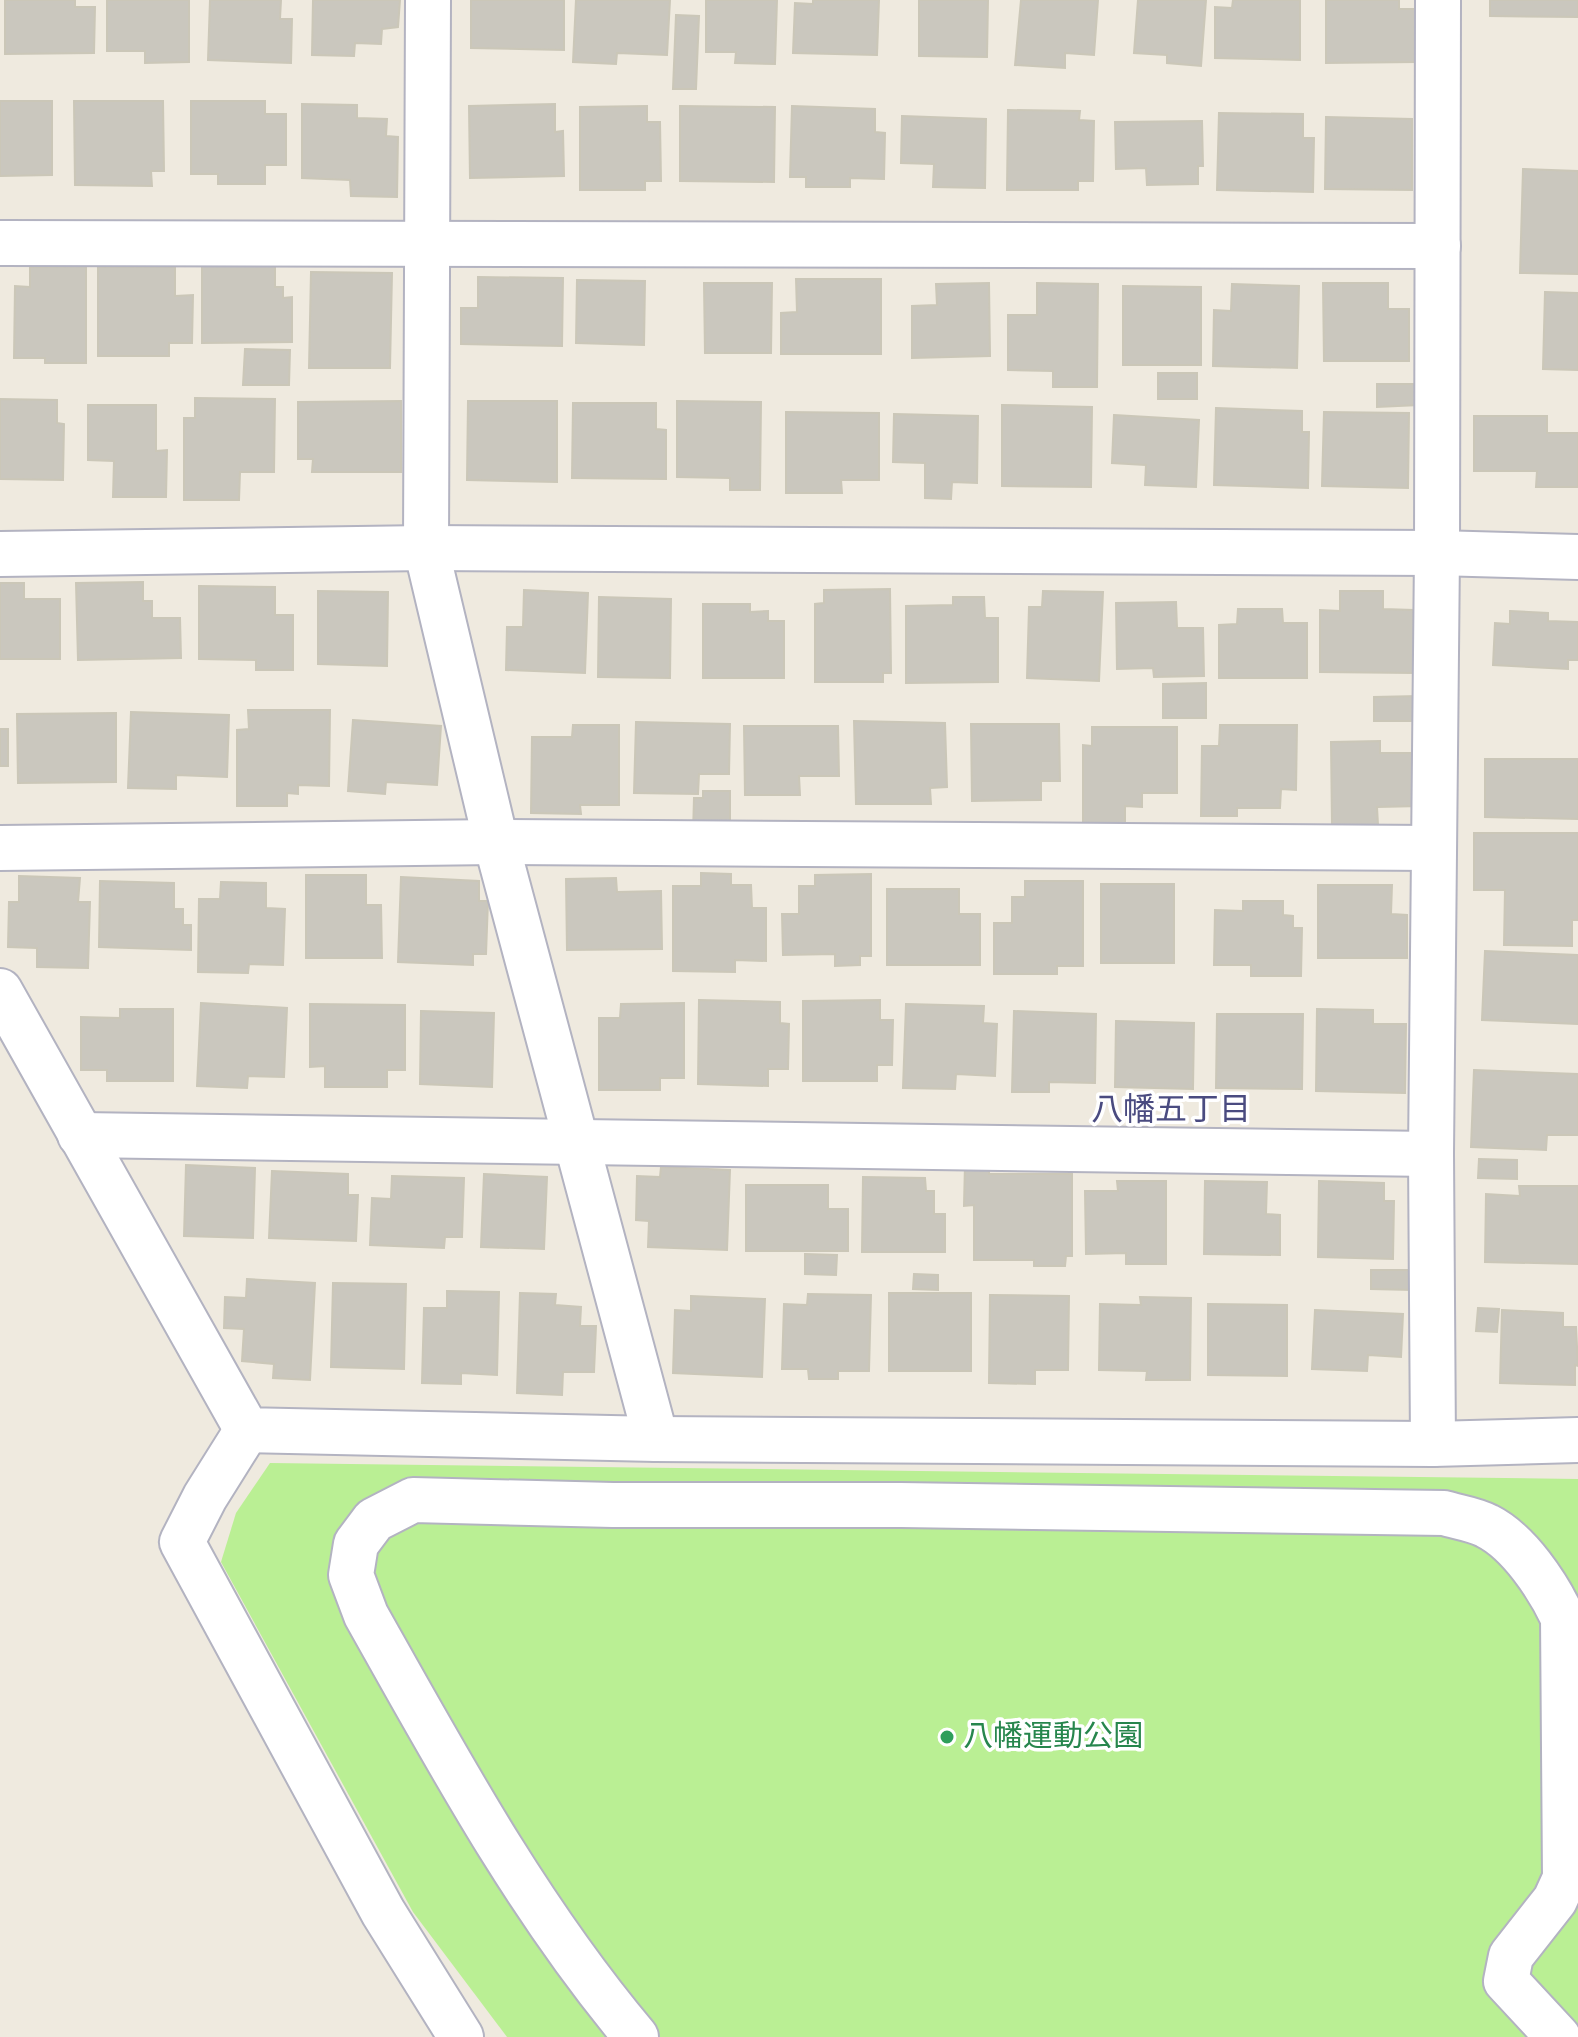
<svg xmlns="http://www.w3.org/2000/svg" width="1578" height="2037" viewBox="0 0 1578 2037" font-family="'Sofia Sans Condensed','Noto Sans JP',sans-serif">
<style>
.pitch{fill:#baef94}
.building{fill:#cac7be;stroke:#cbc7b8;stroke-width:2}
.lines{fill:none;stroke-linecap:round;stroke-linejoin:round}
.minor-casing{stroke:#b3b3c1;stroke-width:48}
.minor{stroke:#fff;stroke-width:44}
.leisure-dot{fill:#2e9e5b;stroke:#fff;stroke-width:3}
.labels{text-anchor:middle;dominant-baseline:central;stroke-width:7;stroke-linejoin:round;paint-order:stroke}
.leisure-label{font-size:30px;fill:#27864d;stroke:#fff;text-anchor:start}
.neighbourhood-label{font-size:32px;fill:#4a4b80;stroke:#fff}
</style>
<rect width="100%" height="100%" fill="#efeadf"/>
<polygon class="pitch" points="270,1463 1578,1479 1578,2037 507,2037 413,1912 221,1562 236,1513"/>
<g class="building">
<polygon points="5,0 75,0 75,7 95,7 94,53 5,54"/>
<polygon points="107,0 189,0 189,62 145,63 145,51 107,51"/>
<polygon points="210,0 281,0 280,19 292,19 291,63 208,60"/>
<polygon points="313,0 400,0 398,27 382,29 381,44 355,43 354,56 312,55"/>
<polygon points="471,0 564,0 564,50 471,48"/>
<polygon points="576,0 670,0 667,55 617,53 616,64 573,62"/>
<polygon points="706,0 777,0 775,64 735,63 736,52 706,52"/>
<polygon points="813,0 879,0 877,55 793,53 795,3 813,4"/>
<polygon points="919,0 988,0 987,57 919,56"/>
<polygon points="1021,0 1098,0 1094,55 1065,53 1065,68 1015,65"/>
<polygon points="1138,0 1206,0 1201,66 1167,63 1167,55 1134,53"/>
<polygon points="1233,0 1300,0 1300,60 1215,58 1215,7 1232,8"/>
<polygon points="1326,0 1399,0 1399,9 1415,9 1416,62 1326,63"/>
<polygon points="1490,0 1578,0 1578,17 1490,16"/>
<polygon points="676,15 699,16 696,89 673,89"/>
<polygon points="0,101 52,101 52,175 0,176"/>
<polygon points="74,101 163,101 164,171 151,171 152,186 75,185"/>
<polygon points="191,101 265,101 265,114 286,114 286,165 265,165 265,184 218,184 218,174 191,174"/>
<polygon points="302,104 357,105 357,118 387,119 386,136 398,137 397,197 351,196 350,180 302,178"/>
<polygon points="555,104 555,132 563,131 564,176 470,178 469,106"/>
<polygon points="647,106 647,122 660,122 661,181 645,181 645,190 580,190 580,107"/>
<polygon points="680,106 775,107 774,182 680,181"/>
<polygon points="792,106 875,109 875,132 885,133 884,179 850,178 850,187 806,187 806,177 790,177"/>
<polygon points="1008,110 1080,111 1079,120 1094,121 1093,181 1078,181 1078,190 1007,190"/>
<polygon points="1219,113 1303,114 1303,138 1314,138 1313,192 1217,190"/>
<polygon points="902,116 986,119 985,188 933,187 934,164 901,163"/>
<polygon points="1326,117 1412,119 1412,190 1325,189"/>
<polygon points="1202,121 1203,166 1198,166 1198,184 1147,185 1146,168 1116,169 1115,122"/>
<polygon points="1523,169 1578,171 1578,274 1520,273"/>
<polygon points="202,265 275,266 275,287 283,287 283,298 292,297 292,342 202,343"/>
<polygon points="86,266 86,363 45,363 45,358 14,358 15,286 30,287 30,267"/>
<polygon points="98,267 175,267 175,296 193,295 192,343 169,343 169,356 98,356"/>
<polygon points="311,272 392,273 390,368 309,368"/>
<polygon points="478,277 563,278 562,346 461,344 461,308 478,308"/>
<polygon points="796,279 881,279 881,354 781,354 781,313 797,312"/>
<polygon points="577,280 645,281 644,345 576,343"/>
<polygon points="704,283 772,283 771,353 705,353"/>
<polygon points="989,283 990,356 912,358 912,306 937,305 936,284"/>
<polygon points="1037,283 1098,284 1097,387 1053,387 1053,371 1008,370 1008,315 1037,315"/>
<polygon points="1323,283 1388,283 1388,309 1409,309 1409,361 1324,361"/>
<polygon points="1232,284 1299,286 1297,368 1213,366 1214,310 1231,311"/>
<polygon points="1123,286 1201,287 1201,365 1123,365"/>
<polygon points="1545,292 1578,293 1578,370 1543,369"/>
<polygon points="245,349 290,350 289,385 243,385"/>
<rect x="1158" y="373" width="39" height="26"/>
<polygon points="1377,384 1418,384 1419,405 1377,407"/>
<polygon points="195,398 275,399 274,472 240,472 239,500 184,500 184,418 195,418"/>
<polygon points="0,399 57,400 57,423 64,424 63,480 0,479"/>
<polygon points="401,401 401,472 312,472 313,459 298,459 298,402"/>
<polygon points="468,401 557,401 557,482 467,480"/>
<polygon points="677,401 761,402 760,490 730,490 730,478 677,477"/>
<polygon points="573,403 656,403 656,429 666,430 666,479 572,478"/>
<polygon points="88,405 156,405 156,451 167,450 166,497 113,497 114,461 88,460"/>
<polygon points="1002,405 1092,407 1091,487 1002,486"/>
<polygon points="1216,408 1302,411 1302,432 1309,432 1308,488 1214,485"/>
<polygon points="786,412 879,413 879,480 841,480 842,493 786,493"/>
<polygon points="1324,412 1409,413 1408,488 1322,486"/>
<polygon points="894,414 978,416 977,483 952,482 951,499 925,498 925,463 893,462"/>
<polygon points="1114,415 1199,420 1196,487 1145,485 1146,465 1112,463"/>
<polygon points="1474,416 1547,416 1547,433 1578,433 1578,487 1536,487 1537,471 1474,471"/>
<polygon points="143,582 143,601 152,601 152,618 180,618 181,658 78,660 76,583"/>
<polygon points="0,583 24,583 24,599 60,599 60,659 0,659"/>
<polygon points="199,586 275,587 275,615 293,615 293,670 256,670 256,660 199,659"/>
<polygon points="890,589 891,673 883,673 883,682 815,682 815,604 824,603 824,590"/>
<polygon points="524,590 588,593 585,673 506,670 507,627 523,627"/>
<polygon points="318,591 388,592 387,666 318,664"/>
<polygon points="1043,591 1103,592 1099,681 1027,678 1029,607 1042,607"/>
<polygon points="1340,591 1383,591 1383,609 1413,610 1413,673 1320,672 1320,610 1340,611"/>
<polygon points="599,597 671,599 670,678 598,677"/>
<polygon points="953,597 984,597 985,618 998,618 998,682 906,683 906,606 953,605"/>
<polygon points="1176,602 1177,628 1203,628 1204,676 1154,677 1153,668 1117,669 1116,603"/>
<polygon points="703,604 750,604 750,612 768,611 768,621 784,621 784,678 703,678"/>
<polygon points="1238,609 1282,609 1283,623 1307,623 1307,678 1219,678 1219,625 1237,624"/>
<polygon points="1510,611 1548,613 1548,621 1578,622 1578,660 1568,660 1568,669 1493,665 1495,623 1510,624"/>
<polygon points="1206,683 1206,718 1163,718 1163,684"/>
<polygon points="1418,696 1419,721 1374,721 1374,697"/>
<polygon points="248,710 330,710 329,786 298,785 298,794 287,793 287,806 237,806 237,730 249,729"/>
<polygon points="131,712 229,715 227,777 176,775 176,789 128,788"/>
<polygon points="116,713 116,782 18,783 17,714"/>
<polygon points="353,720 441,726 437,785 386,782 385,794 348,791"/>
<polygon points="854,721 945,723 947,787 930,788 931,804 856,804"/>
<polygon points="636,722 730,724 729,774 699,774 698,794 634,793"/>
<polygon points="971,724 1059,724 1060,781 1041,781 1041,800 972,801"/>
<polygon points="573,725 619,725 619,805 580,805 581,814 531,813 532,737 572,737"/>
<polygon points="1220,725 1297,725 1296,790 1281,789 1280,808 1237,808 1237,816 1201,816 1202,746 1219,746"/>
<polygon points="744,726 838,726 839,776 799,776 800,795 745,795"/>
<polygon points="1092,727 1177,727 1177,793 1142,793 1142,807 1125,806 1125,823 1112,823 1112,828 1083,828 1083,745 1092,746"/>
<rect x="0" y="729" width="8" height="37"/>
<polygon points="1380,741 1380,753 1419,753 1420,806 1377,807 1378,825 1332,825 1331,742"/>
<polygon points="1485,759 1578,759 1578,819 1485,817"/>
<polygon points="703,791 730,791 730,834 693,833 694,798 703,798"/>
<polygon points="1474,833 1578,833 1578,920 1572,920 1572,946 1504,945 1505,890 1474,890"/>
<polygon points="701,873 731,874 731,885 751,885 752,908 766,908 766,961 735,960 735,972 673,971 673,886 701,886"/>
<polygon points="871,874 871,956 860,956 860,965 835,966 835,954 783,955 782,914 799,914 799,886 815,886 815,875"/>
<polygon points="306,875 366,875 366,905 381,905 382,958 306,958"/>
<polygon points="19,876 80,878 78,902 90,902 88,968 37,967 37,948 8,947 9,902 19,902"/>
<polygon points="401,877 479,881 479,901 488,901 486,954 473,954 473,965 398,962"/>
<polygon points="616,878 617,892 661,891 662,949 567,950 566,879"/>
<polygon points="100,881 174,883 174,909 183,909 183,925 191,925 191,950 99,947"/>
<polygon points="1025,881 1083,881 1083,966 1057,966 1057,974 994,974 994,923 1012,923 1012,897 1025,897"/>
<polygon points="221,882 266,883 266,908 285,909 283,965 249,964 248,973 198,972 199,899 220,899"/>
<rect x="1101" y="884" width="73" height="79"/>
<polygon points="1318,885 1392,885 1391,914 1407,915 1407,958 1318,958"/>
<polygon points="887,889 959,889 959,914 980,914 980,965 887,965"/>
<polygon points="1243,901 1283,901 1283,915 1293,916 1293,928 1302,928 1301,976 1251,976 1251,965 1214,965 1215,910 1243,911"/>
<polygon points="1485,951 1578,955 1578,1024 1482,1020"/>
<polygon points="699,1000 780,1002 780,1023 789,1024 788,1069 768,1069 768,1086 698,1084"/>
<polygon points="880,1000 880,1020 893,1020 892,1065 877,1065 877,1081 803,1081 803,1001"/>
<polygon points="201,1003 287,1008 284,1077 248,1076 247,1088 197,1086"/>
<polygon points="684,1003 684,1078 660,1078 660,1090 599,1090 599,1018 620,1018 621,1004"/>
<polygon points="310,1004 405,1005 405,1070 387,1070 387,1087 325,1087 325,1066 310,1067"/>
<polygon points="906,1004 984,1006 983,1023 997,1024 995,1076 956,1074 955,1089 903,1088"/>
<polygon points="120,1009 173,1009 173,1081 107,1081 107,1070 81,1070 81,1017 120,1018"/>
<polygon points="1317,1009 1373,1010 1373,1024 1406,1024 1405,1093 1316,1091"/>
<polygon points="421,1011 494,1013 492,1087 420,1084"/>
<polygon points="1014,1011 1096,1014 1095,1083 1049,1082 1049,1092 1012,1092"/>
<polygon points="1217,1014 1303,1014 1302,1089 1216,1088"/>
<polygon points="1116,1021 1194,1023 1193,1089 1115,1087"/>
<polygon points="1474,1070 1578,1074 1578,1135 1547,1135 1546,1150 1471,1147"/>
<polygon points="1479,1159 1517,1160 1517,1179 1478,1178"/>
<polygon points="965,1164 989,1165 989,1174 1072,1174 1072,1256 1066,1256 1065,1266 1034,1266 1034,1260 974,1260 974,1205 964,1206"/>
<polygon points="186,1165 255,1168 253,1238 184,1236"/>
<polygon points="661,1167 730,1170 727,1250 648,1247 649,1221 636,1220 637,1176 660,1177"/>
<polygon points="272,1171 348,1174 348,1195 358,1195 356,1241 269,1238"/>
<polygon points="484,1174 547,1177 544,1249 481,1247"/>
<polygon points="392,1176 464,1178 462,1237 445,1237 444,1248 370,1245 372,1198 391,1199"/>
<polygon points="863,1177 925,1178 926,1191 934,1191 934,1214 945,1214 945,1252 862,1252"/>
<polygon points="1117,1181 1166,1181 1166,1264 1126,1264 1126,1253 1086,1254 1085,1191 1118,1191"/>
<polygon points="1205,1181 1267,1182 1266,1214 1280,1215 1280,1255 1204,1254"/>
<polygon points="1319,1181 1384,1183 1384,1201 1394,1201 1393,1259 1318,1257"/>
<polygon points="746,1185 828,1185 828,1209 848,1209 848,1251 746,1251"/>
<polygon points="1519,1186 1578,1186 1578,1264 1485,1262 1486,1194 1520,1196"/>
<polygon points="805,1254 837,1255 836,1275 805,1274"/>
<polygon points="1371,1270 1411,1270 1412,1290 1371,1289"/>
<polygon points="914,1274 938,1275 938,1290 913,1289"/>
<polygon points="247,1279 315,1283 310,1380 273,1378 274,1364 242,1361 244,1329 224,1328 225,1297 246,1298"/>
<polygon points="333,1283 406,1284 404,1369 331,1367"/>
<polygon points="447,1291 499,1292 497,1375 461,1373 461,1384 422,1383 424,1308 447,1308"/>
<polygon points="520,1293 556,1294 555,1305 581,1307 580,1326 596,1326 594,1372 563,1372 562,1395 517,1393"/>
<rect x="889" y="1293" width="82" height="78"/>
<polygon points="808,1294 871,1295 869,1371 838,1371 838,1379 809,1379 808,1369 782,1369 784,1304 807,1305"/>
<polygon points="990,1295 1069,1296 1068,1370 1035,1370 1035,1384 989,1383"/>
<polygon points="691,1296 765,1299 762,1377 673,1373 675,1310 691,1311"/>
<polygon points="1140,1297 1191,1298 1190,1380 1146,1380 1147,1371 1099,1370 1100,1304 1141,1305"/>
<polygon points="1208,1304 1287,1305 1287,1376 1208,1375"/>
<polygon points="1478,1308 1499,1309 1497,1332 1476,1331"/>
<polygon points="1315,1310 1403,1314 1401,1357 1368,1355 1367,1371 1312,1369"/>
<polygon points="1502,1310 1563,1313 1563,1327 1576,1327 1578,1366 1575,1365 1575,1385 1500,1383"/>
</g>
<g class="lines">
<g class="minor-casing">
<g id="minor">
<polyline points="428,0 426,548 496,842 656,1439"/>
<polyline points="0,243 1438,246"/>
<polyline points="0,554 426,548 1437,553 1578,557"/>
<polyline points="0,848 496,842 1434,848"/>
<polyline points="0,991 247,1430 656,1439 1433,1444 1578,1440"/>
<polyline points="80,1135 1431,1154"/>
<polyline points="247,1430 205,1497 182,1542 383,1912 461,2037"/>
<polyline points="1433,1444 1431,1154 1437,553 1438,0"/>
<path d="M636,2037c-108,-128 -188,-276 -270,-422l-15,-40 5,-31 18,-24 39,-20 200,5h288l543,8c13,4 30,6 43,13 32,16 61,60 76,92l2,260 -10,22 -44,56 -5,25 52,56"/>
</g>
</g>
<use href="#minor" class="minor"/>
</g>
<circle class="leisure-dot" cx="947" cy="1737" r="8"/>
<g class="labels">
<g class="leisure-label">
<text x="963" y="1737">八幡運動公園</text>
</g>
<g class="neighbourhood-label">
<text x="1171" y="1110">八幡五丁目</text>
</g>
</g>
</svg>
